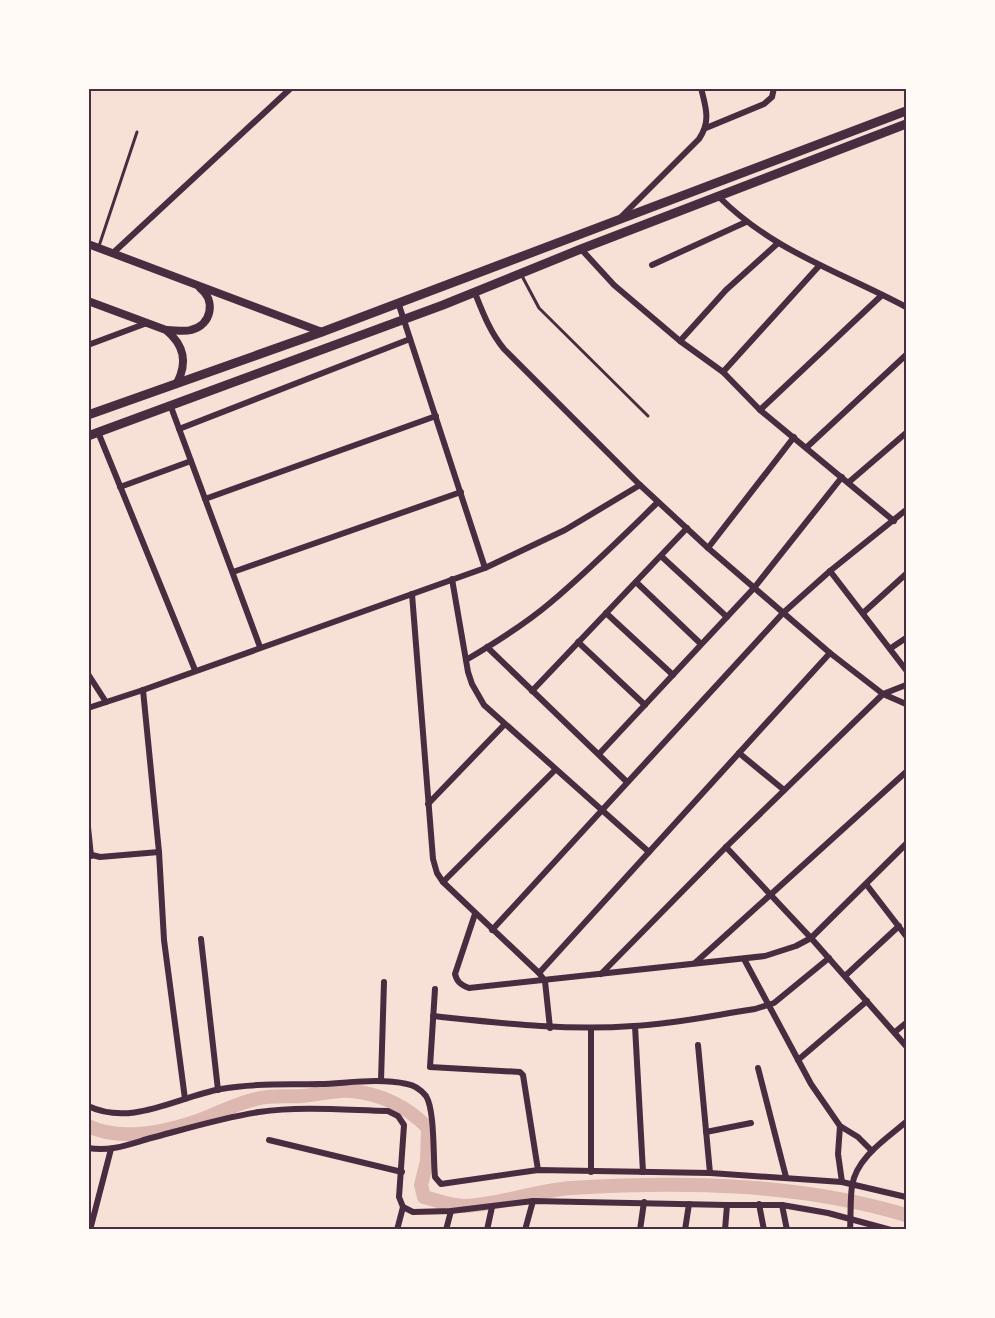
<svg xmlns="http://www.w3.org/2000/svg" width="995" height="1318" viewBox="0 0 995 1318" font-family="Manrope,sans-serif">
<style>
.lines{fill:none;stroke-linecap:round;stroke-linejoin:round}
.canal{stroke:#dcb8b0;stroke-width:14}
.service{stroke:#4a2c40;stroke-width:3}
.minor{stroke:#4a2c40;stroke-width:6}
.secondary{stroke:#4a2c40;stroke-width:8}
.primary{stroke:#4a2c40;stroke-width:9}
.neatline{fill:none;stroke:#4a2c40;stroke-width:2}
</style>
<rect width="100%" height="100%" fill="#f7e1d7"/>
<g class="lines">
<path class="canal" d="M88,1126c33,16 80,5 112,-6 19,-7 37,-17 56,-21 14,-4 31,-2 46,-3 16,-1 34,-7 50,-5 29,3 56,16 76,37l-1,33 -6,24 3,12c12,3 27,9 40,9 36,-1 72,-16 108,-18 112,-7 226,-5 334,27"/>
<g class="service">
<polyline points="99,246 137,132"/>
<polyline points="522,276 539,308 648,416"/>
</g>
<g class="minor">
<polyline points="706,128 764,104 772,97 774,88"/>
<path d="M718,196c56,56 121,75 188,111"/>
<path d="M621,217l78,-78c12,-18 7,-31 2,-51"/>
<polyline points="581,249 614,285 680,341 723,372 760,410 894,521"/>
<polyline points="113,253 291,88"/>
<polyline points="652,265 746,222"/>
<path d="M475,293c8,20 15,39 29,56l136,136 68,63 122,105 53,41 23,10"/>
<polyline points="398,302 485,568"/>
<polyline points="680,341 726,290 777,244"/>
<polyline points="88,345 147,323"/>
<polyline points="723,372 819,266"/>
<polyline points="171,407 260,647"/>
<polyline points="760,410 882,295"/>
<polyline points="179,429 410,339"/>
<polyline points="98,432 195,670"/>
<polyline points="807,447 906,355"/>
<polyline points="849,482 906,433"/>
<polyline points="120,487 191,461"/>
<polyline points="205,499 436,416"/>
<polyline points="708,548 794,437"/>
<polyline points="661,556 727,617"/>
<polyline points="830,571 906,670"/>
<polyline points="233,572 461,492"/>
<polyline points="452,579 468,672 472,684 484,705 649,852"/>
<polyline points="636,582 701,644"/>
<polyline points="412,594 433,859 437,873 443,882 539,973 545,981 550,1028"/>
<polyline points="606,613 673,675"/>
<polyline points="863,613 906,574"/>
<polyline points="578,642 645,705"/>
<polyline points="487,647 627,782"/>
<polyline points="891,648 906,638"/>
<path d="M466,660c29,-17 58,-35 84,-57 38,-32 73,-67 108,-101"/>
<polyline points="88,674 106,702"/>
<polyline points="143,690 159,852 164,940 185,1099"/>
<polyline points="532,691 687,528"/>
<polyline points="88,708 143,690 485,568 565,530 640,485"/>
<polyline points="739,753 784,790"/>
<polyline points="599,754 754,588 842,477"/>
<polyline points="428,804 504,725"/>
<polyline points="88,827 91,856"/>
<polyline points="726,847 811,938 906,1046"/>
<polyline points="88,854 100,857 159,852"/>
<polyline points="443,882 555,770"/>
<polyline points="866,884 906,936"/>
<path d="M475,914l-20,60c2,8 6,11 14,14l296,-32 31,-10 15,-8 95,-94"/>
<polyline points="492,930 783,613 830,571 906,510"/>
<polyline points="201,939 218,1090"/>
<polyline points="744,959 811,1084 840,1126 858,1137 872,1151"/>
<polyline points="695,963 906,772"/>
<polyline points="539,973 830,653"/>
<polyline points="601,974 726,847 883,694 906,685"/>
<polyline points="845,976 899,926"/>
<polyline points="435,989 430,1067 520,1072 523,1075 538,1170"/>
<path d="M433,1016c67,7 133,15 200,10 41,-2 82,-11 122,-17l19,-6 55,-45"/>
<polyline points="635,1026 643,1172"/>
<polyline points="591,1028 591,1172"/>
<polyline points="895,1032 906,1023"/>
<polyline points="698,1045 710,1173"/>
<polyline points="798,1060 867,1001"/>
<polyline points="758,1068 786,1177"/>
<polyline points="381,1081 384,982"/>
<path d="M88,1106c44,21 89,-9 133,-17 34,-6 65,-4 99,-5 29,-1 59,-6 87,0 7,1 14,6 19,12 9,14 7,62 9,81l6,7 97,-14 172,3 132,9 64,15"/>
<polyline points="840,1126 838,1154 842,1182"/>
<polyline points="706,1132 751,1123"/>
<polyline points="269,1140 402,1172"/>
<path d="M88,1148c23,4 42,-4 63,-10 34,-9 74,-21 108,-26 42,-6 86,-2 129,-1l10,5 6,9 -5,72 4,10 10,5 38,-1 82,-10 194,4h55l46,8 63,17"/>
<polyline points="759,1204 764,1230"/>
<polyline points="782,1205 787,1230"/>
<polyline points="90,1230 111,1149"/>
<polyline points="397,1230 403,1207"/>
<polyline points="446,1230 451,1211"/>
<polyline points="487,1230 492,1207"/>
<polyline points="525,1230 533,1201"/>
<polyline points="640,1230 644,1202"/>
<polyline points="685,1230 689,1204"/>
<polyline points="725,1230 727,1205"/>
<path d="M850,1230c1,-15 0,-30 2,-44 4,-28 34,-47 54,-64"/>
</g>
<g class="secondary">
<polyline points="88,244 322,332"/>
<path d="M88,301l78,29c18,15 22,32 11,53"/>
<path d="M167,330c8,0 17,2 24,0 21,-5 25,-30 9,-42"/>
</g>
<g class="primary">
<polyline points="88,415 322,332 906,111"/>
<polyline points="88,436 443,305 581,249 906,124"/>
</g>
</g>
<rect width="995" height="1318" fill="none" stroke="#fffaf5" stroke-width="180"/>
<rect x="90" y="90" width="815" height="1138" class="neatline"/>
</svg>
